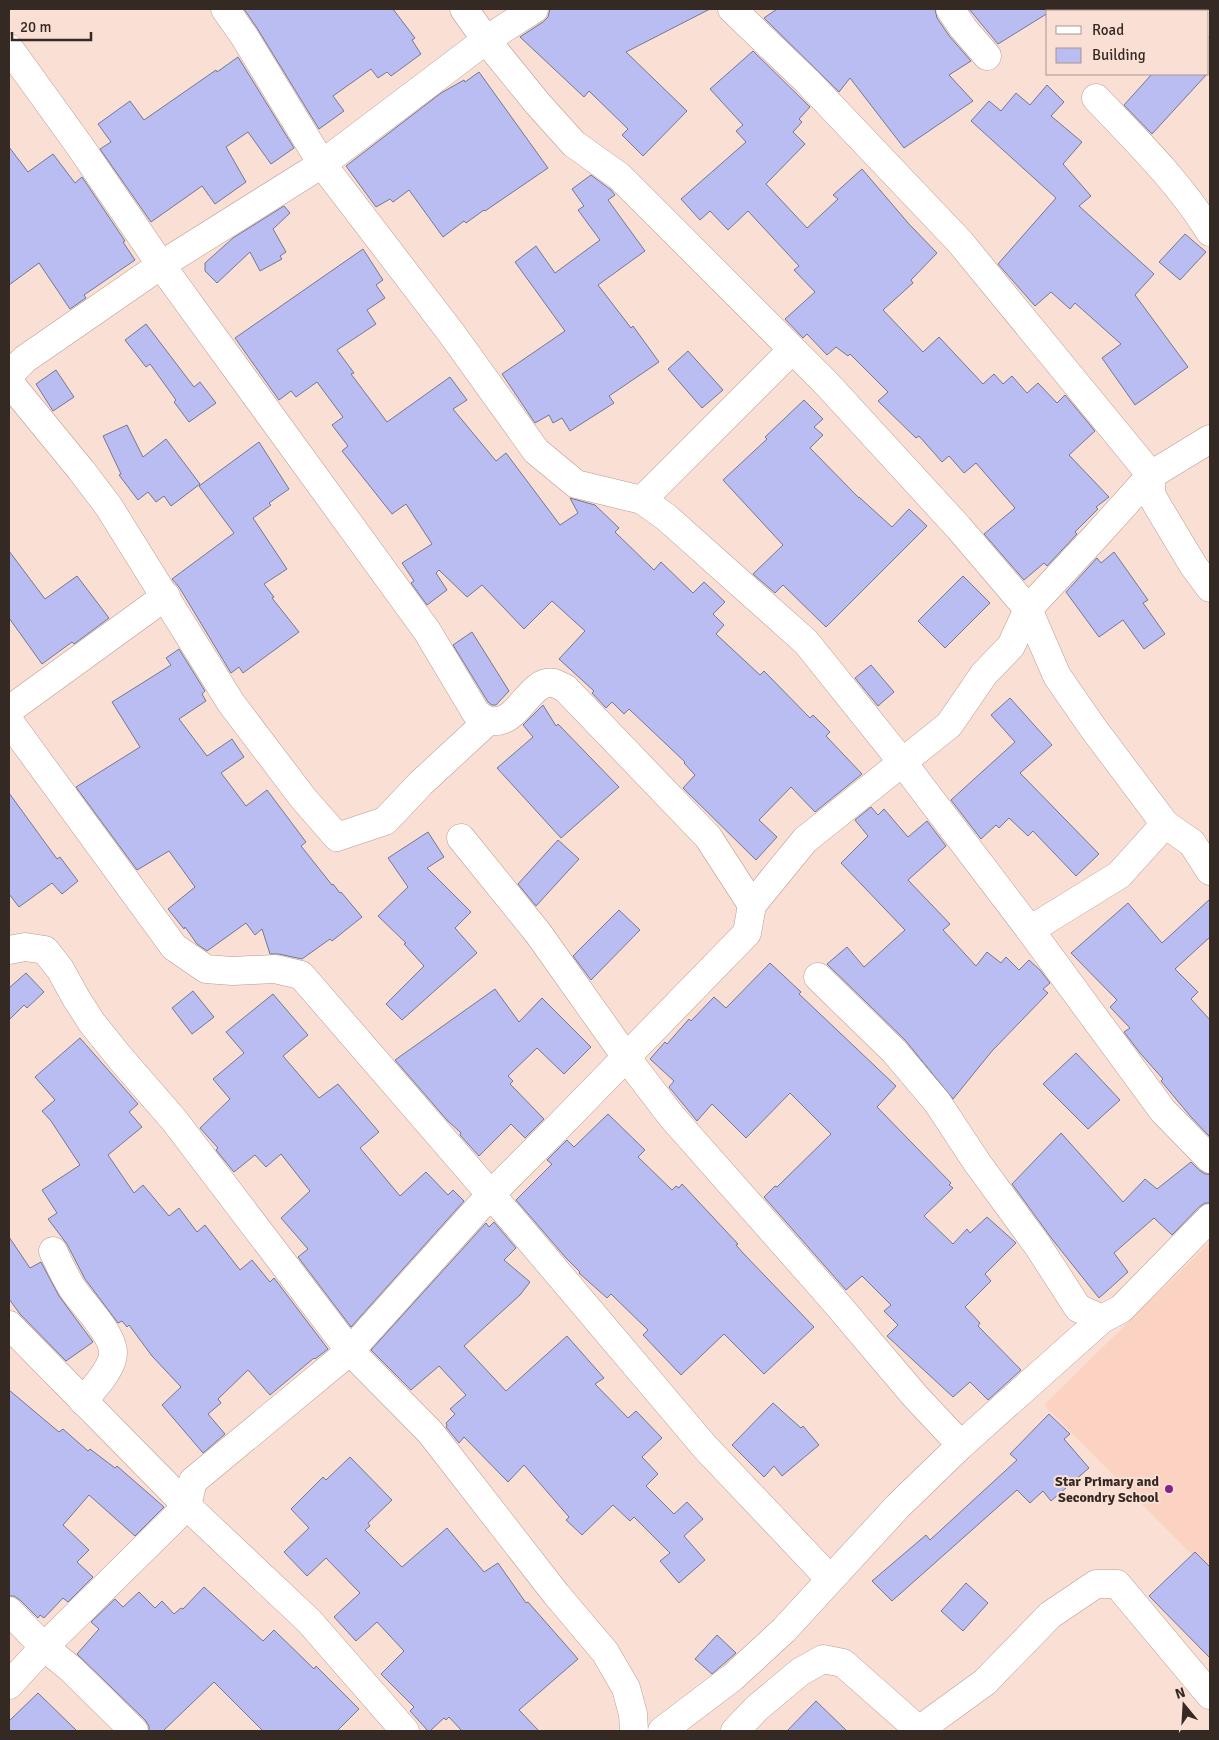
<svg xmlns="http://www.w3.org/2000/svg" width="1219" height="1740" viewBox="0 0 1219 1740" font-family="Signika,sans-serif">
<style>
.built{fill:#fcd2c3}
.building{fill:#b9bdf1;stroke:#757793}
.lines{fill:none;stroke-linecap:round;stroke-linejoin:round}
.minor-casing{stroke:#bb9b8f;stroke-width:29}
.minor{stroke:#fff;stroke-width:28}
.poi-dot{fill:#882188;stroke:#fadfd5;stroke-width:2}
.labels{text-anchor:middle;dominant-baseline:central;stroke-width:4;stroke-linejoin:round;paint-order:stroke}
.poi-label{font-size:14px;font-weight:bold;fill:#352924;stroke:#fadfd5;text-anchor:end}
</style>
<rect width="100%" height="100%" fill="#fadfd5"/>
<polygon class="built" points="1210,1242 1210,1573 1044,1405"/>
<g class="building">
<polygon points="244,9 393,9 415,38 412,40 421,54 391,76 387,72 378,78 371,69 333,96 344,111 319,129 257,28"/>
<polygon points="550,9 710,9 626,52 687,111 643,156 622,135 628,129 589,91 584,97 520,37 543,22 548,17"/>
<polygon points="777,9 935,9 937,18 950,37 971,61 949,75 973,101 904,148 850,78 839,92 764,18"/>
<polygon points="969,9 1055,9 1048,11 1048,13 998,44"/>
<polygon points="753,51 810,107 799,119 802,122 793,132 805,144 766,184 807,228 838,199 833,195 862,169 909,224 937,253 911,280 913,283 883,310 923,352 939,337 983,384 994,374 1003,384 1012,376 1027,393 1038,383 1057,403 1065,395 1095,431 1069,455 1109,497 1096,507 1098,509 1075,532 1077,534 1047,566 1044,563 1024,580 984,534 1015,508 976,463 964,473 949,456 942,462 919,436 916,438 878,401 888,392 850,354 848,356 836,347 827,355 807,334 803,338 785,319 815,292 794,270 799,266 748,211 728,230 710,211 700,220 681,199 746,142 736,131 743,125 710,89"/>
<polygon points="238,57 294,148 271,164 248,132 226,147 246,182 215,204 202,186 151,222 100,149 111,142 98,124 130,101 144,120 216,70 217,72"/>
<polygon points="479,72 548,168 485,211 484,210 466,223 464,221 443,237 409,190 393,202 390,199 376,207 346,166 441,93 464,80 465,82"/>
<polygon points="1152,74 1207,74 1152,134 1124,105"/>
<polygon points="1047,85 1064,102 1051,116 1082,142 1063,164 1091,196 1079,206 1154,274 1135,295 1188,367 1135,405 1102,358 1121,344 1075,303 1070,309 1051,292 1035,306 998,264 1056,198 971,121 989,101 1001,111 1016,93 1030,105"/>
<polygon points="9,147 28,172 53,154 75,183 82,177 125,241 123,242 135,260 84,295 86,298 70,309 39,263 9,285"/>
<polygon points="591,175 611,190 615,195 608,200 645,251 598,285 631,328 633,326 659,362 609,396 614,403 570,431 562,418 553,423 549,415 535,423 502,374 565,331 515,262 536,246 555,273 600,240 578,210 584,206 572,189"/>
<polygon points="284,206 290,213 273,229 286,252 280,256 282,259 260,271 250,252 217,283 205,271 205,263 233,238"/>
<polygon points="1185,234 1206,252 1180,280 1159,262"/>
<polygon points="363,249 383,280 376,285 385,298 367,310 376,324 337,350 354,373 351,374 387,422 450,377 467,400 453,409 496,461 506,453 560,525 578,513 570,498 595,505 619,528 615,532 654,570 661,562 693,593 704,582 725,602 713,614 724,625 716,634 760,675 764,671 810,718 813,715 830,732 826,736 862,774 815,812 791,787 759,820 777,837 756,860 683,788 695,775 684,763 685,762 629,709 624,714 612,702 606,708 592,693 594,691 559,659 585,631 552,601 524,629 482,585 467,597 439,570 436,573 447,590 427,605 411,583 414,581 402,563 432,544 406,504 392,514 342,451 348,446 332,425 343,417 317,382 296,397 291,391 279,400 235,338"/>
<polygon points="146,324 194,387 200,382 216,403 189,422 174,402 176,400 150,364 146,367 125,340"/>
<polygon points="688,351 723,390 702,408 668,369"/>
<polygon points="56,370 74,397 53,411 36,384"/>
<polygon points="804,400 823,419 814,427 823,435 810,448 859,498 859,497 892,527 909,509 927,526 826,627 783,585 775,593 753,574 783,545 723,480 767,439 765,437"/>
<polygon points="127,425 143,457 166,439 200,484 171,506 164,496 156,502 148,492 138,500 119,475 121,474 103,436"/>
<polygon points="259,442 289,489 269,503 271,505 253,518 287,569 264,584 274,597 272,598 299,632 243,673 239,667 231,673 179,587 172,579 234,533 199,486"/>
<polygon points="9,551 45,599 77,576 109,618 74,644 72,642 42,664 9,618"/>
<polygon points="1114,552 1148,600 1143,603 1165,634 1144,649 1123,620 1099,637 1066,592 1097,558 1101,563"/>
<polygon points="963,576 990,603 945,648 918,621"/>
<polygon points="472,632 509,691 496,705 492,705 488,702 453,645"/>
<polygon points="179,649 205,691 202,694 206,701 179,719 207,756 232,739 244,757 221,773 246,806 267,790 306,842 301,846 332,885 333,884 340,893 341,892 362,917 332,941 330,939 302,959 279,954 270,954 262,929 255,935 246,923 207,951 197,944 185,927 184,929 168,909 195,887 169,851 137,870 76,787 140,747 112,702 171,665 166,658"/>
<polygon points="871,665 894,692 878,706 855,678"/>
<polygon points="1010,698 1052,745 1020,773 1099,854 1076,876 1033,831 1028,836 1009,818 999,828 996,825 981,839 951,800 1015,742 991,715"/>
<polygon points="543,705 556,726 558,724 619,787 561,838 497,768 533,737 523,725"/>
<polygon points="9,793 57,859 60,857 78,881 62,894 52,883 19,907 9,894"/>
<polygon points="871,807 878,815 884,809 908,837 927,821 946,846 908,880 950,924 943,930 976,966 987,952 1001,963 1006,957 1019,970 1029,960 1040,970 1050,983 1043,989 1048,993 992,1051 953,1099 905,1040 827,964 847,947 864,967 905,930 841,863 868,836 855,820"/>
<polygon points="428,832 444,857 427,868 471,912 455,928 477,953 402,1020 386,1004 424,966 404,944 406,943 378,916 408,887 388,858"/>
<polygon points="558,840 579,859 536,906 518,884"/>
<polygon points="1210,899 1210,937 1175,969 1198,992 1191,999 1210,1020 1210,1137 1191,1117 1161,1081 1163,1079 1140,1053 1124,1032 1130,1028 1110,1007 1117,1000 1071,953 1128,903 1162,943"/>
<polygon points="619,910 640,930 591,980 573,956"/>
<polygon points="770,963 801,992 799,994 896,1086 877,1107 951,1183 949,1185 953,1188 924,1216 953,1244 967,1229 970,1233 987,1217 1016,1243 985,1274 991,1281 965,1307 980,1323 978,1326 1021,1370 988,1400 970,1382 953,1397 887,1336 898,1325 884,1311 891,1305 862,1276 846,1290 764,1197 775,1186 777,1187 831,1134 790,1093 746,1138 712,1104 697,1121 669,1087 674,1081 650,1059 665,1042 667,1044 689,1019 691,1021 714,997 726,1008"/>
<polygon points="26,973 44,992 27,1008 24,1005 9,1020 9,988"/>
<polygon points="495,989 519,1022 542,998 591,1047 564,1074 537,1048 508,1076 513,1081 510,1084 544,1119 525,1138 511,1124 479,1156 460,1135 461,1133 447,1120 395,1060"/>
<polygon points="193,991 214,1017 192,1034 172,1008"/>
<polygon points="273,994 308,1035 283,1056 319,1098 338,1084 379,1132 360,1148 400,1196 426,1172 448,1195 453,1190 464,1201 351,1327 298,1257 308,1249 281,1218 310,1191 281,1154 266,1167 255,1155 234,1172 216,1150 218,1148 200,1128 230,1099 213,1079 244,1053 226,1032"/>
<polygon points="80,1038 138,1104 129,1112 142,1127 108,1155 134,1193 143,1185 169,1216 179,1208 197,1232 205,1225 240,1270 252,1260 270,1282 274,1278 328,1349 315,1359 314,1358 270,1395 248,1370 218,1399 221,1403 208,1414 225,1434 203,1453 162,1405 181,1387 152,1356 129,1325 127,1327 122,1321 118,1323 85,1279 67,1244 48,1219 57,1213 42,1190 80,1165 51,1121 42,1111 55,1100 35,1077"/>
<polygon points="1076,1053 1120,1100 1088,1129 1043,1084"/>
<polygon points="608,1114 645,1150 638,1157 672,1190 676,1186 679,1188 682,1184 738,1244 736,1245 743,1253 814,1327 764,1374 724,1334 681,1375 643,1335 648,1330 611,1294 607,1298 579,1273 580,1272 566,1258 516,1200 552,1164 547,1160 567,1140 574,1147"/>
<polygon points="1061,1133 1123,1202 1145,1179 1157,1189 1191,1162 1199,1170 1205,1174 1210,1174 1210,1203 1205,1203 1199,1207 1172,1235 1154,1218 1114,1253 1128,1272 1099,1298 1052,1239 1012,1184"/>
<polygon points="494,1222 516,1248 504,1260 530,1282 520,1295 464,1346 506,1391 567,1336 604,1378 595,1384 628,1418 636,1411 662,1438 642,1457 658,1474 646,1486 674,1514 687,1502 703,1519 684,1536 705,1560 679,1583 660,1561 670,1553 634,1517 630,1521 613,1505 582,1535 566,1520 569,1517 524,1465 508,1482 464,1437 459,1443 446,1427 447,1425 446,1423 455,1414 450,1409 466,1395 439,1366 411,1390 371,1350 486,1223 489,1227"/>
<polygon points="9,1237 30,1268 41,1262 59,1296 93,1342 66,1361 20,1314 9,1299"/>
<polygon points="9,1390 59,1432 63,1429 88,1451 90,1449 115,1468 117,1466 164,1507 135,1536 89,1495 63,1525 89,1550 77,1562 93,1577 68,1602 63,1598 44,1618 40,1615 38,1618 20,1600 14,1596 9,1596"/>
<polygon points="773,1403 801,1428 803,1426 819,1445 782,1476 774,1466 764,1477 732,1445"/>
<polygon points="1049,1414 1070,1434 1064,1439 1089,1468 1051,1501 1043,1491 1030,1503 1017,1490 892,1601 872,1581 926,1535 930,1540 1017,1460 1010,1454"/>
<polygon points="350,1457 392,1500 368,1523 370,1526 365,1530 402,1567 447,1528 484,1572 498,1563 526,1603 528,1602 578,1659 519,1710 539,1731 462,1731 449,1717 446,1720 444,1718 430,1731 428,1731 410,1711 414,1707 381,1674 404,1651 377,1622 356,1641 334,1617 360,1593 326,1558 307,1576 284,1552 309,1528 291,1509 323,1477 326,1480"/>
<polygon points="1195,1552 1210,1567 1210,1658 1149,1596"/>
<polygon points="966,1583 988,1603 963,1631 941,1611"/>
<polygon points="204,1587 263,1641 274,1630 314,1669 316,1666 359,1709 337,1731 263,1731 214,1682 163,1731 149,1731 149,1726 145,1720 77,1654 99,1629 91,1622 115,1599 123,1607 139,1592 155,1608 162,1601 174,1614 181,1608 183,1609"/>
<polygon points="717,1635 736,1653 712,1674 695,1659"/>
<polygon points="38,1693 77,1731 9,1731 9,1721"/>
<polygon points="816,1701 847,1731 787,1731"/>
</g>
<g class="lines">
<g class="minor-casing">
<g id="minor">
<polyline points="225,9 244,36 322,164 452,334 536,451 576,484 642,500 666,517 806,642 903,763 1030,930 1163,1111 1210,1159"/>
<polyline points="464,9 486,40 538,104 574,144 619,176 827,384 959,528 1028,609 1057,676 1093,728 1165,824 1192,843 1210,871"/>
<polyline points="732,9 807,81 960,242 1151,475 1151,494 1157,505 1193,565 1210,588"/>
<polyline points="950,9 963,28 987,56"/>
<polyline points="1208,19 1210,22"/>
<path d="M9,48l70,97 82,120 266,366 49,82c4,3 9,7 14,8 29,5 39,-43 64,-38 3,1 8,4 11,5l143,149 44,68"/>
<path d="M1096,98c40,42 83,84 114,134"/>
<polyline points="9,375 25,359 161,265 322,164 486,40 534,9"/>
<polyline points="9,382 81,470 109,507 231,703 303,798 337,837 385,821 421,783 488,721"/>
<polyline points="642,500 792,350"/>
<polyline points="9,710 166,596"/>
<polyline points="9,721 174,947 206,969 232,971 275,969 301,975 512,1219 705,1447 830,1579"/>
<polyline points="461,838 538,933 626,1057 672,1117 831,1297 915,1396 961,1445 898,1506 784,1630 733,1677 662,1731"/>
<polyline points="1030,930 1119,875 1165,824"/>
<polyline points="9,950 25,947 45,950 60,969 76,998 92,1023 121,1059 174,1120 350,1351 430,1432 556,1594 605,1652 626,1688 633,1714 634,1731"/>
<polyline points="818,977 894,1051 937,1102 978,1164 1038,1246 1078,1308 1102,1319 1121,1309 1210,1218"/>
<path d="M53,1251c7,14 13,29 22,41 10,14 39,44 38,61 0,16 -20,36 -30,48"/>
<polyline points="9,1325 187,1506 309,1621 405,1731"/>
<polyline points="961,1445 1102,1319"/>
<polyline points="9,1611 44,1647 71,1669 134,1731"/>
<polyline points="9,1685 44,1647 187,1506 193,1481 350,1351 491,1194 560,1125 747,933 752,905 805,840 949,725 984,674 1011,646 1028,609 1097,535 1151,475 1210,439"/>
<polyline points="919,1730 985,1682 1050,1615 1096,1584 1117,1584 1210,1695"/>
<polyline points="735,1731 757,1708 800,1672 823,1659 843,1663 920,1731"/>
</g>
</g>
<use href="#minor" class="minor"/>
</g>
<circle class="poi-dot" cx="1169" cy="1489" r="5"/>
<g class="labels">
<g class="poi-label">
<text x="1159" y="1481">Star Primary and<tspan x="1159" dy="16">Secondry School</tspan></text>
</g>
</g>
<rect width="1219" height="1740" fill="none" stroke="#352924" stroke-width="20"/>
<rect x="1046" y="10" width="162" height="65" fill="#fadfd5" stroke="#ab968e"/>
<rect x="1056" y="26" width="25" height="8" fill="#ffffff" stroke="#ab968e"/>
<text x="1092" y="35" font-size="15" fill="#352924">Road</text>
<rect x="1056" y="48" width="25" height="15" fill="#b9bdf1" stroke="#ab968e"/>
<text x="1092" y="60" font-size="15" fill="#352924">Building</text>
<g transform="translate(1184 1705) rotate(342)" stroke="#fadfd5" stroke-width="4" paint-order="stroke">
<path d="M0-4L9 19L0 12L-9 19Z" fill="#352924"/>
<text y="-8" font-size="14" font-weight="bold" text-anchor="middle" fill="#352924">N</text>
</g>
<path d="M12 32v8h79v-8" fill="none" stroke="#352924" stroke-width="2.5"/>
<text x="20" y="32" font-size="15" fill="#352924" stroke="#fadfd5" stroke-width="4" paint-order="stroke">20 m</text>
</svg>
